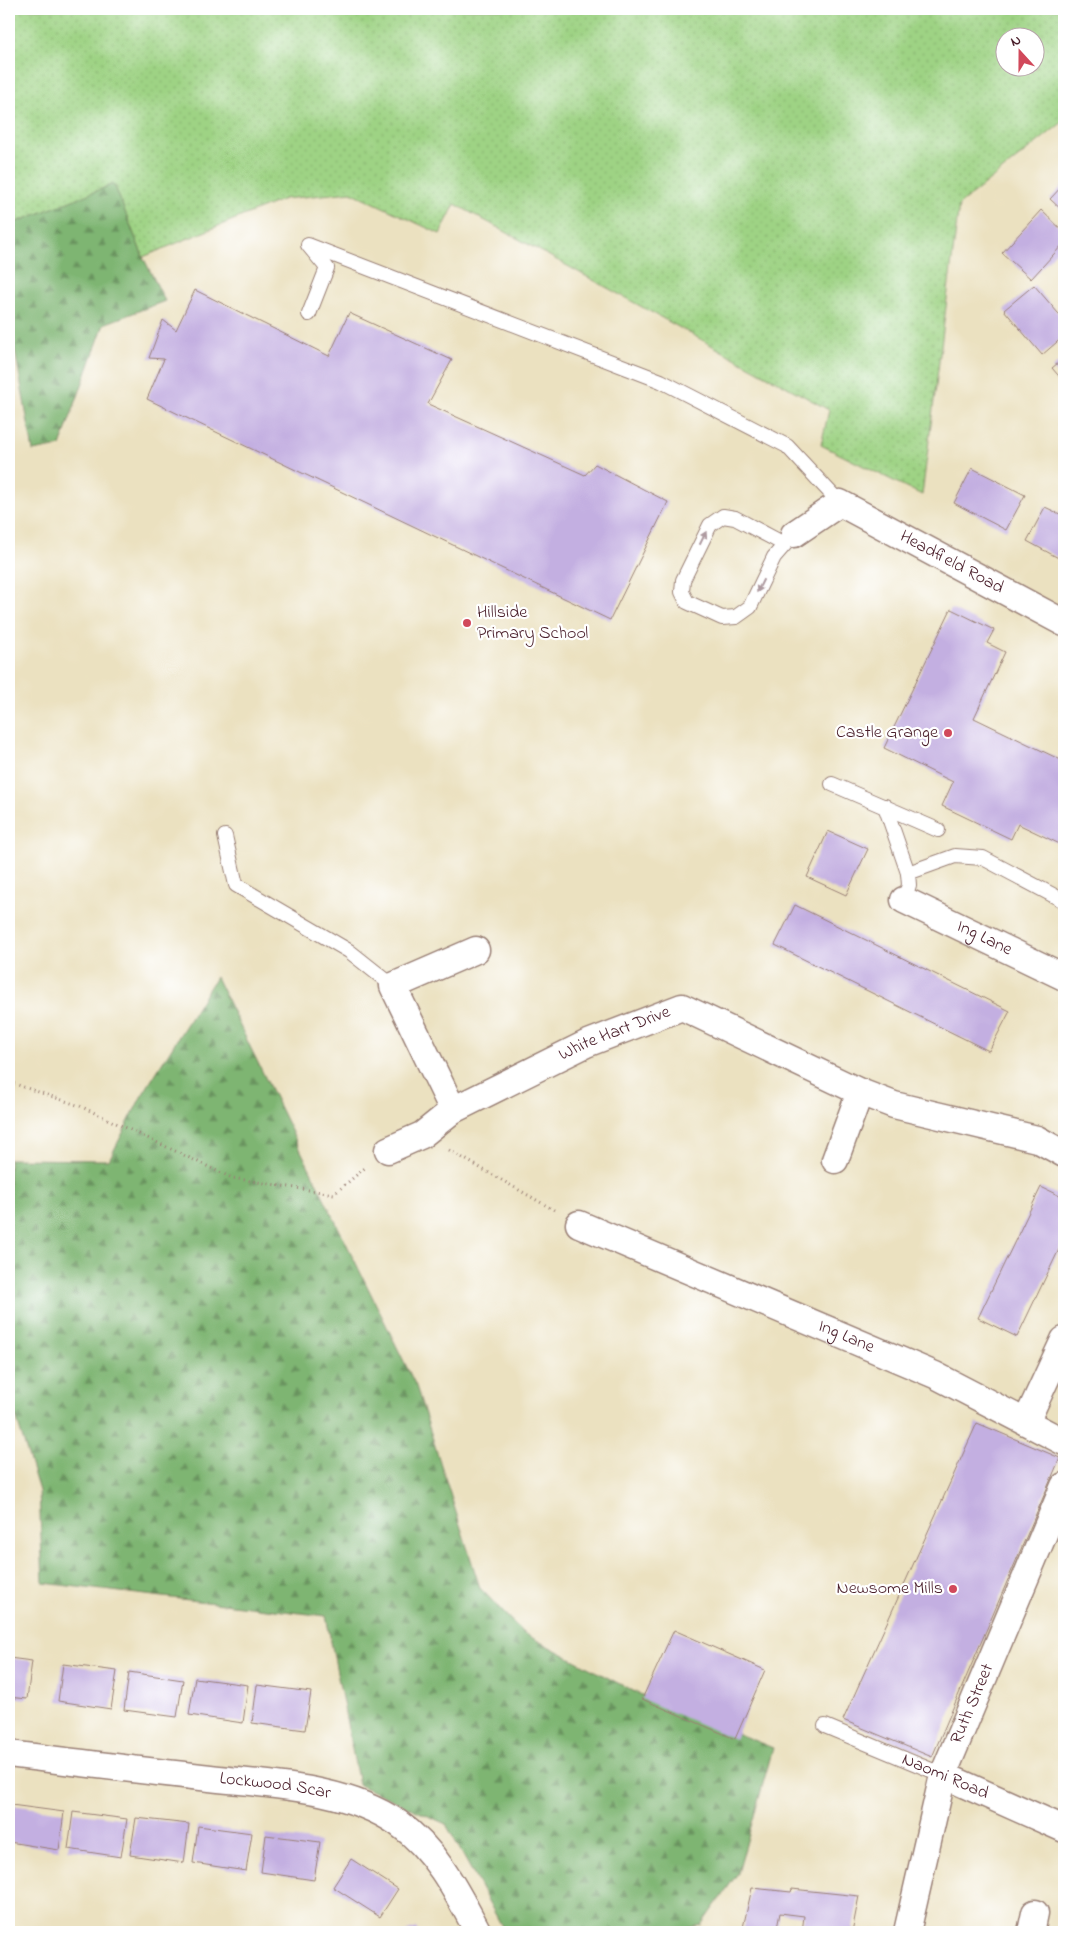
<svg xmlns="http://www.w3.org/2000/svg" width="1073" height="1941" viewBox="0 0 1073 1941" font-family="'Indie Flower',sans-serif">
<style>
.grass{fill:url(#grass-dots);stroke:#747958;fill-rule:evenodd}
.forest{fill:url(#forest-firs);stroke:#646a4e}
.building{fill:#c3afe1}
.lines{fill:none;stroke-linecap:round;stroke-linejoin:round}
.lane-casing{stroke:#9a8076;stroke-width:16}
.street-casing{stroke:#9a8076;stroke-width:29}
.path{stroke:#9a8076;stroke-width:3;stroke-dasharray:1 4;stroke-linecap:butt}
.lane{stroke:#fff;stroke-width:14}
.street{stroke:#fff;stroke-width:26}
.oneway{fill:#ae9aa0}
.poi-dot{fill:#d1495b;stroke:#fff;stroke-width:2}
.labels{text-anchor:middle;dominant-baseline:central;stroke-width:4.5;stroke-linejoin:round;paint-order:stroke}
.street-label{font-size:18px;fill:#4a1f2b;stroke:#fff}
.poi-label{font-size:18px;fill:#4a1f2b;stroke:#fff;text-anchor:end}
</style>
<defs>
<pattern id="grass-dots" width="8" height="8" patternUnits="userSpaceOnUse" patternTransform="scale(1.25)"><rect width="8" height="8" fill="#9ed384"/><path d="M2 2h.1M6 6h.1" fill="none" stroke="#8ab572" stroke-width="1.8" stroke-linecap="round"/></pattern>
<pattern id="forest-firs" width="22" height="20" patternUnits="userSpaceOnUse" patternTransform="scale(1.25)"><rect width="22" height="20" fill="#7eb572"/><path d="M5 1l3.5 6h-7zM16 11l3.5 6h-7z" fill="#69935e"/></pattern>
</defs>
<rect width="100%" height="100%" fill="#fff"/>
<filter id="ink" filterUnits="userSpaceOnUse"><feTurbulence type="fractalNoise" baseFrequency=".02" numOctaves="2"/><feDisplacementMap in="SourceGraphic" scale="10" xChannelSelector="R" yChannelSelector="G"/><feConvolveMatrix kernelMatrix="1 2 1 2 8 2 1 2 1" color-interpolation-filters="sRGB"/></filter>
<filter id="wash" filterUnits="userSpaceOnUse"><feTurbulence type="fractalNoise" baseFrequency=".0096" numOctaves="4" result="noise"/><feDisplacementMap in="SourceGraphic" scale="20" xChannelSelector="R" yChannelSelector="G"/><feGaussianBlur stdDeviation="1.12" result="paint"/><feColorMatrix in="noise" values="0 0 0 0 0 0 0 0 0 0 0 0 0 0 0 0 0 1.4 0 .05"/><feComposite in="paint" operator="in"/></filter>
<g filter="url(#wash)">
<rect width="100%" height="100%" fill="#ebe1c0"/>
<path class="grass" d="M9,9h1055v112l-105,84 -37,290 -101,-50 8,-35 -374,-206 -15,30 -89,-42 -67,7 -141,58 -29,-72 -105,40zM1006,38h30v30h-30z"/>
<g class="forest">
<polygon points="114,184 143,257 165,301 104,324 60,446 33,451 9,317 9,225"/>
<polygon points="216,977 416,1386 480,1588 523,1633 637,1693 773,1748 738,1873 701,1925 669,1932 505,1932 446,1824 359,1785 326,1616 43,1583 39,1491 9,1394 9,1159 109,1160 141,1097"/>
</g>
<g id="blocks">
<g class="building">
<polygon points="1064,184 1064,212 1050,199"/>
<polygon points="1041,210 1064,232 1064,243 1031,279 1002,253"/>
<polygon points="1034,285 1064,320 1064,336 1042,355 1004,310"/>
<polygon points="195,290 329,356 349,313 452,360 428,404 585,475 595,464 668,502 610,620 147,399 164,359 149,358 163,320 176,330"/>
<polygon points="1064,358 1064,382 1052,368"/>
<polygon points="972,468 1025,495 1006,530 954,503"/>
<polygon points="1045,507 1064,516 1064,561 1027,541"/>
<polygon points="951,609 994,630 987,643 1005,652 974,718 1061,760 1064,754 1064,846 1018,824 1011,839 942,806 953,782 884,748"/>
<polygon points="828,831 868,849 846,895 807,877"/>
<polygon points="795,905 1010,1011 989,1051 775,945"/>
<polygon points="1041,1187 1064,1198 1064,1239 1017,1337 978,1318"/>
<polygon points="977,1423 1060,1458 932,1757 843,1720"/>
<polygon points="674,1630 765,1670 735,1739 642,1699"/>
<polygon points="9,1658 32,1661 27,1699 9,1697"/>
<polygon points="63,1664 117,1671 111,1709 58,1701"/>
<polygon points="129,1672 183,1680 177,1717 124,1710"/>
<polygon points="195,1678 248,1685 243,1723 189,1715"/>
<polygon points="257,1685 311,1692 305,1730 252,1723"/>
<polygon points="11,1805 64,1812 59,1850 9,1842"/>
<polygon points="73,1812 127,1819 121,1857 68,1849"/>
<polygon points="136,1818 189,1824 184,1863 130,1855"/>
<polygon points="198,1826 252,1833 246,1871 193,1863"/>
<polygon points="266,1835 320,1842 314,1880 261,1872"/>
<polygon points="351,1859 398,1889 380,1917 333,1887"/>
<polygon points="752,1888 791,1892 792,1889 859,1896 852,1932 802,1932 804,1916 780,1913 777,1928 787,1929 787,1932 742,1932"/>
<polygon points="416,1928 418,1932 405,1932"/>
</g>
</g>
</g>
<g filter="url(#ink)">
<use href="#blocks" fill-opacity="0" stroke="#9a8076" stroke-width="1"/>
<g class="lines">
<g class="lane-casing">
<g id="lane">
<polyline points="309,314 327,268 308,245 661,381 787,446 840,503"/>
<polyline points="784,544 735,518 723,516 710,525 683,580 682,592 687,602 722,618 736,617 750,607 774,557 794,534"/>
<polyline points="832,784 938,830"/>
<polyline points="885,806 908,873 909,885 904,900"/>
<polyline points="225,836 236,885 349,951 393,986"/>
<polyline points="908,873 955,856 983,858 1064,901"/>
<polyline points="825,1726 943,1775"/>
</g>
</g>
<g class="street-casing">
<g id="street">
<path id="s1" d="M794,534l46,-31 224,120"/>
<path id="s2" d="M904,900l160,77"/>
<polyline points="453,1110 393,986 476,950"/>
<path id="s3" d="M388,1150l34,-15 31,-25 133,-66 96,-37 178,85 34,13 143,34 27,15"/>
<polyline points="835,1160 860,1092"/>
<path id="s4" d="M579,1224l356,151 129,67"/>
<polyline points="1026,1422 1064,1340"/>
<path id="s5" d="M9,1754c64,8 128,16 192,23 65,8 141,8 197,46 38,27 59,69 80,109"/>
<polyline points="943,1775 1064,1829"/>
<path id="s6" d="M907,1932l36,-157 121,-289"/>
<polyline points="1031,1932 1035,1913"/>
</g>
</g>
<g class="path">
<polyline points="9,1082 80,1106 232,1178 334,1194 366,1167"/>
<polyline points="449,1150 554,1210"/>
</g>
<use href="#lane" class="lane"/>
<use href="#street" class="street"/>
</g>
<defs><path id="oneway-solid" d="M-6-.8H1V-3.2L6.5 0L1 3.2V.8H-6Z" transform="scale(1.25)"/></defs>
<g class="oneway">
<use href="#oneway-solid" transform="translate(703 538) rotate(-64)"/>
<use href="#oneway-solid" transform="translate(760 586) rotate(116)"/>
</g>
</g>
<g class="poi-dot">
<circle cx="467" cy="623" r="5"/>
<circle cx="948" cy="733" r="5"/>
<circle cx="953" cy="1589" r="5"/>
</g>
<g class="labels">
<g class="street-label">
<text stroke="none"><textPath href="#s1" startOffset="182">Headfield Road</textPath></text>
<text stroke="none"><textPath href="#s2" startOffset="89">Ing Lane</textPath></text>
<text stroke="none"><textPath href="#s3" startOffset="256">White Hart Drive</textPath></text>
<text stroke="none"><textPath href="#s4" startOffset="290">Ing Lane</textPath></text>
<text stroke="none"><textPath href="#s6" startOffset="238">Ruth Street</textPath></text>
<text transform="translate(945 1777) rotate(23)">Naomi Road</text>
<text stroke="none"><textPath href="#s5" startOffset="268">Lockwood Scar</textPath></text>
</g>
<g class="poi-label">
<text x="477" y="613" text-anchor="start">Hillside<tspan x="477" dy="21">Primary School</tspan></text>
<text x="938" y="733">Castle Grange</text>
<text x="943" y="1589">Newsome Mills</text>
</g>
</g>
<rect width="1073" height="1941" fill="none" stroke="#fff" stroke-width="30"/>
<g transform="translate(1020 52) rotate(339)"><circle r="24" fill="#ffffff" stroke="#b7a5aa"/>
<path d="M0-4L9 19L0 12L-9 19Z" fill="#d1495b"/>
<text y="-8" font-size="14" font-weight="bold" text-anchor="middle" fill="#4a1f2b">N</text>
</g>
</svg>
